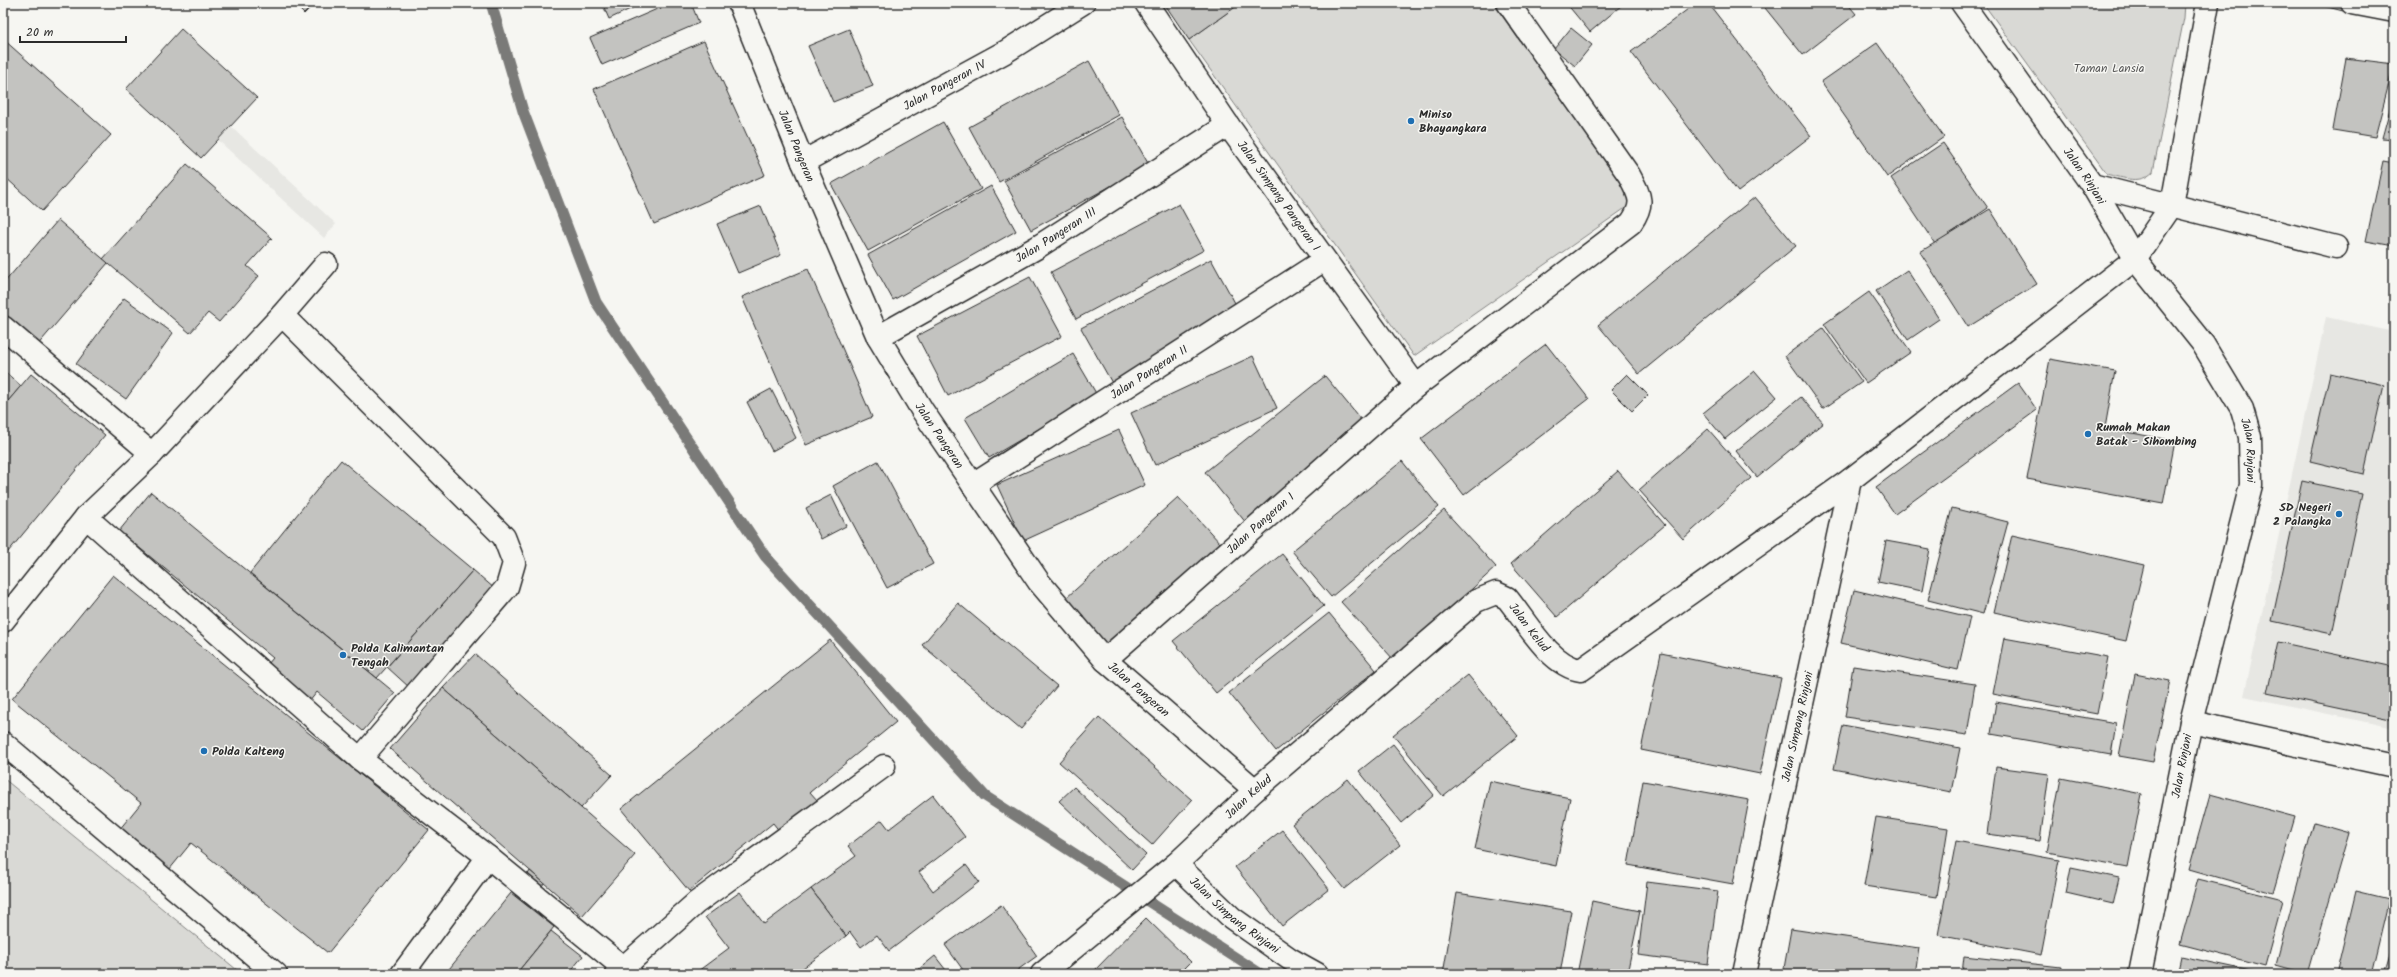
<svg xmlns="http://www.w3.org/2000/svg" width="2397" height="977" viewBox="0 0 2397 977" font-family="Kalam,sans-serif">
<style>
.built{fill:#e7e7e3}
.green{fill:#d9d9d5;stroke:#828280}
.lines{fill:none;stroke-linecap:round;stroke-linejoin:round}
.stream{stroke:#7a7a78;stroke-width:11}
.building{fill:#c3c3c0;stroke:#2b2b2b}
.minor-casing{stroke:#2b2b2b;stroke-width:25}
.minor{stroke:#f6f6f2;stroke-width:22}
.poi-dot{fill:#1f6fb2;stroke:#f6f6f2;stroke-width:1.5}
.labels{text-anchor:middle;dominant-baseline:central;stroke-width:3;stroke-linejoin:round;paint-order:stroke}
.park-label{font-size:12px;fill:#565656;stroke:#f6f6f2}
.street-label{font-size:12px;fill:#2b2b2b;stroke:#f6f6f2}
.poi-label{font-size:12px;font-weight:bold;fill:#2b2b2b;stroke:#f6f6f2;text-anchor:start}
</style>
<rect width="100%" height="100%" fill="#f6f6f2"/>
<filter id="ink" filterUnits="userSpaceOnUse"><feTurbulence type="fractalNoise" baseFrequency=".025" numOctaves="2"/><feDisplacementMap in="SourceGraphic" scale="8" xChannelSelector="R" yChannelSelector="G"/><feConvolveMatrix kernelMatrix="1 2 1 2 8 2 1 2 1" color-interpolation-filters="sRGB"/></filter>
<g filter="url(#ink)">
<g class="built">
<polygon points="231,126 336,224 324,238 218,140"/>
<polygon points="2326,317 2394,332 2394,728 2244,696"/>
</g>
<g class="green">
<polygon points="1241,3 1493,3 1634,202 1414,356 1189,40"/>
<path d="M1983,3h202l-1,15 -31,154c-14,13 -28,6 -46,2z"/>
<polygon points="3,778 242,974 3,974"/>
</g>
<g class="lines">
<polyline class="stream" points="491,3 523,111 596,302 765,556 985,796 1261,974"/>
</g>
<g class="building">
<polygon points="293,3 315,3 304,14"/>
<polygon points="602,3 643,3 609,19"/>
<polygon points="671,3 691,3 699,23 602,65 590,38"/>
<polygon points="1164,3 1241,3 1189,40"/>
<polygon points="1566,3 1621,3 1622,5 1590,32"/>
<polygon points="1696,3 1708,3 1811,136 1738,192 1631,52"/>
<polygon points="1761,3 1847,3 1856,14 1803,55"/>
<polygon points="2312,3 2350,3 2347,12"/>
<polygon points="1571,28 1592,45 1575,66 1554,49"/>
<polygon points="181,29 257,98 201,158 126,89"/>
<polygon points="849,29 873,86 833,102 808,46"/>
<polygon points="3,39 111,135 42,211 3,175"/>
<polygon points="704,41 765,175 654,224 594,89"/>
<polygon points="1877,43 1944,137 1887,177 1821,82"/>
<polygon points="2346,58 2394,64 2375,137 2333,130"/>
<polygon points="1089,61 1119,115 999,182 969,127"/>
<polygon points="2394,94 2394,139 2382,138"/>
<polygon points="1122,117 1149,165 1031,230 1004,181"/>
<polygon points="943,122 981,189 868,251 831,184"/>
<polygon points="1943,143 1988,208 1935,244 1891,178"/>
<polygon points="2383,161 2394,163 2394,246 2366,241"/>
<polygon points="187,164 272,238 247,266 259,276 219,322 208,313 190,333 103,259"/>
<polygon points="991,186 1016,231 893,300 868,255"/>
<polygon points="1755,197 1796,246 1639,374 1598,325"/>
<polygon points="1179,204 1204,250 1076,319 1051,272"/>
<polygon points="761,206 781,255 738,273 717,224"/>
<polygon points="1990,209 2037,284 1968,327 1920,252"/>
<polygon points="58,220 108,263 36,347 3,318 3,284"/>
<polygon points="1211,259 1241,314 1112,383 1081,328"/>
<polygon points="808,269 872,417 806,445 742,297"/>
<polygon points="1907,270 1939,319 1908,340 1876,291"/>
<polygon points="1030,277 1062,336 948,396 917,336"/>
<polygon points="1869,292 1911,352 1866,383 1824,324"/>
<polygon points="124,298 173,333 126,399 76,364"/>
<polygon points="1823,328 1862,382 1823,409 1785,356"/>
<polygon points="1546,344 1589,399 1464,495 1421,439"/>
<polygon points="1073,354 1097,395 989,458 965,418"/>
<polygon points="1253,356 1277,408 1155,465 1131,413"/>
<polygon points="2050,359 2115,371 2105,428 2175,441 2163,504 2027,479"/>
<polygon points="3,370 21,386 3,407"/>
<polygon points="1755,371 1777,397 1725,439 1703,413"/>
<polygon points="2330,373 2384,385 2364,474 2310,461"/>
<polygon points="31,374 105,435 3,558 3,407"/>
<polygon points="1627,374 1648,395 1632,411 1611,390"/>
<polygon points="1325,376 1371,432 1251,529 1205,472"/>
<polygon points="2018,383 2037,410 1895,514 1876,487"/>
<polygon points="771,389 796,438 772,451 747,402"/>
<polygon points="1801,397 1823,423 1757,477 1736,451"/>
<polygon points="1708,429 1751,478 1683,539 1639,490"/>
<polygon points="1119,430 1145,485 1023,541 997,485"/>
<polygon points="341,460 473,570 377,678 250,573"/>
<polygon points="878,461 933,564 887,588 833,486"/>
<polygon points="1402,461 1439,507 1331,597 1292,551"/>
<polygon points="1618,471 1665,525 1557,617 1511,564"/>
<polygon points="2302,481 2362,494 2332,634 2272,621"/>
<polygon points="151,492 395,693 363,731 317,692 305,707 262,671 273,658 119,531"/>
<polygon points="831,495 846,526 821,539 806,508"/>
<polygon points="1178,497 1231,555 1117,657 1065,599"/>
<polygon points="1952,508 2008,522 1983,614 1928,600"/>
<polygon points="1444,510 1496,567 1394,660 1341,602"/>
<polygon points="2012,535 2144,565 2126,641 1994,612"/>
<polygon points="1886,541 1930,549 1922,591 1878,582"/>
<polygon points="1282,554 1324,606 1216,693 1173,641"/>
<polygon points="473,570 495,589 410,688 387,667"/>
<polygon points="113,575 429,830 328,953 191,843 169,870 119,830 141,803 12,699"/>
<polygon points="1854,590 1970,617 1958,670 1841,643"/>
<polygon points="958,603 1057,686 1021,729 922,645"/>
<polygon points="1329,613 1376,670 1276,751 1229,693"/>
<polygon points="2004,638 2108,657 2097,714 1993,694"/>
<polygon points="830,640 896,722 810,792 818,801 780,832 773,823 689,891 621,809"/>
<polygon points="2278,642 2394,667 2394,720 2267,693"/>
<polygon points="1661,653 1781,678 1760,774 1641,750"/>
<polygon points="475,654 612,775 581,808 443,688"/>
<polygon points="1853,666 1975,684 1967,735 1845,717"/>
<polygon points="2135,674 2170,681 2153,762 2119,756"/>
<polygon points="1468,675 1518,736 1443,796 1393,735"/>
<polygon points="443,688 635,855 582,916 390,749"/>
<polygon points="1996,702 2116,723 2111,755 1991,734"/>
<polygon points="1099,717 1192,800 1152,845 1059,762"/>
<polygon points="1843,725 1960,748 1951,792 1834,769"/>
<polygon points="1393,744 1434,795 1401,823 1359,771"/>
<polygon points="1996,767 2049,774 2040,841 1987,834"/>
<polygon points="2061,778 2142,794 2128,867 2047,852"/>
<polygon points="1348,779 1400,845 1344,889 1292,824"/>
<polygon points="1490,781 1570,798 1556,866 1475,849"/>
<polygon points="1643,781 1749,800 1733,884 1628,865"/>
<polygon points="1074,787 1146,855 1132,870 1059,801"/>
<polygon points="2210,794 2295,817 2273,893 2189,869"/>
<polygon points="933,795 965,837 919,872 933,891 966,865 979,882 889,951 877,935 861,947 850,932 846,936 811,889 856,856 848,846 882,820 889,829"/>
<polygon points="1876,817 1948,828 1937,897 1864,886"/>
<polygon points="2314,822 2349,832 2308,974 2276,965"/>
<polygon points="1282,830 1329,889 1282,926 1235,867"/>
<polygon points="1956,841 2059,860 2041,955 1938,935"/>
<polygon points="2071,868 2119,878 2113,904 2066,893"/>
<polygon points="530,871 544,883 529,907 515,896"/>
<polygon points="2198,879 2283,900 2265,966 2180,944"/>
<polygon points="1647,882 1718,891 1708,964 1638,955"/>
<polygon points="811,889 846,936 803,968 807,974 694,974 729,948 705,917 740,892 764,924"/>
<polygon points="2356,891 2389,899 2371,974 2336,974"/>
<polygon points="511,893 554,927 516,974 445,974"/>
<polygon points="1457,893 1571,911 1560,974 1443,974"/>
<polygon points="1592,901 1640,911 1627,974 1577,974"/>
<polygon points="1001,905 1037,956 1012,974 966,974 945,945"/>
<polygon points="1146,918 1191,962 1179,974 1091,974"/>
<polygon points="1791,929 1919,948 1915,974 1783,974"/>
<polygon points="551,931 583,956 568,974 516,974"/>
<polygon points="2394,940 2394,974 2384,974"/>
<polygon points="935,956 949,974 913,974"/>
<polygon points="1964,956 2061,967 2060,974 1962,974"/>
<polygon points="2181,956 2260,973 2177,974"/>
</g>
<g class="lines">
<g class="minor-casing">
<g id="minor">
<path id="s1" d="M739,3l64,159 75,175 44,73 117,172 66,78 150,130"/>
<path id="s2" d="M1146,3l82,122 188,261"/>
<path id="s3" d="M1962,3l130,182 43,74 68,85 39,65 8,28 1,48 -60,237 -51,252"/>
<polyline points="2352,3 2394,11"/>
<path id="s4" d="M803,162l202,-110 78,-49"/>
<polyline points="2092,185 2336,247"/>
<polyline points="282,315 326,264"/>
<polyline points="3,327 152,454"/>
<path id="s5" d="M878,337l158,-89 192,-123"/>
<path id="s6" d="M973,485l351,-225"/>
<polyline points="86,517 152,454 282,315 504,537 514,563 507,587 360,759"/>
<polyline points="3,621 86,517 360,759 488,857 631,974"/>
<path id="s7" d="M1105,660l311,-274 215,-163c14,-20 9,-27 -2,-48l-121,-172"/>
<polyline points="2191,722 2394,766"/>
<polyline points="3,743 276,974"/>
<path id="s8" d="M1176,864l56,54 58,41 27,15"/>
<polyline points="402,974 488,857"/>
<polyline points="616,974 696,903 884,766"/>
<path id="s9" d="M1042,974l134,-110 79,-74 221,-189 20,-8 11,5c19,23 43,68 74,72l269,-190 285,-221 37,-54 36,-202"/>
<path id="s10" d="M1744,974l106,-494"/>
</g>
</g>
<use href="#minor" class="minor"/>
</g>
</g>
<g class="poi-dot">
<circle cx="1411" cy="121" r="4"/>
<circle cx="2088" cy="434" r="4"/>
<circle cx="2339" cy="514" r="4"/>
<circle cx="343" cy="655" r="4"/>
<circle cx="204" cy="751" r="4"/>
</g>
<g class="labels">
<g class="park-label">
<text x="2109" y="68">Taman Lansia</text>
</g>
<g class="street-label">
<text stroke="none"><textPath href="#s4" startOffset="161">Jalan Pangeran IV</textPath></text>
<text stroke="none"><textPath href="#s1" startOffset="154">Jalan Pangeran</textPath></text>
<text stroke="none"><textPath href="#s3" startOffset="212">Jalan Rinjani</textPath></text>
<text stroke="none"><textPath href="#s2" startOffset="234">Jalan Simpang Pangeran I</textPath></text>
<text stroke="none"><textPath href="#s5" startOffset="205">Jalan Pangeran III</textPath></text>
<text stroke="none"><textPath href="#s6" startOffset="209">Jalan Pangeran II</textPath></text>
<text stroke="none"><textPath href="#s1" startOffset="478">Jalan Pangeran</textPath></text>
<text stroke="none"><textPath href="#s3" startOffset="536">Jalan Rinjani</textPath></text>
<text stroke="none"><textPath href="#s7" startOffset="207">Jalan Pangeran 1</textPath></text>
<text stroke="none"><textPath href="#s9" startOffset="643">Jalan Kelud</textPath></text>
<text stroke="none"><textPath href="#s1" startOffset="802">Jalan Pangeran</textPath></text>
<text stroke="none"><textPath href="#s10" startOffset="253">Jalan Simpang Rinjani</textPath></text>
<text transform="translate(2182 766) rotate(-79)">Jalan Rinjani</text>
<text stroke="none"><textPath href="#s9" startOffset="272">Jalan Kelud</textPath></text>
<text stroke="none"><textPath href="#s8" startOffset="78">Jalan Simpang Rinjani</textPath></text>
</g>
<g class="poi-label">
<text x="1419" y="114">Miniso<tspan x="1419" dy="14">Bhayangkara</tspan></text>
<text x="2096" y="427">Rumah Makan<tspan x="2096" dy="14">Batak - Sihombing</tspan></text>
<text x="2331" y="507" text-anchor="end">SD Negeri<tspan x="2331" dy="14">2 Palangka</tspan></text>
<text x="351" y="648">Polda Kalimantan<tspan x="351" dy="14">Tengah</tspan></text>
<text x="212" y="751">Polda Kalteng</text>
</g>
</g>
<rect width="2397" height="977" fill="none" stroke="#f6f6f2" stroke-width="16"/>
<rect x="8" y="8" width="2381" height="961" fill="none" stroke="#2b2b2b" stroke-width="1.5" filter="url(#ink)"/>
<path d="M20 36v6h106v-6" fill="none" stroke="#2b2b2b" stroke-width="2"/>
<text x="26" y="36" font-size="12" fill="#2b2b2b" stroke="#f6f6f2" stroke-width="3" paint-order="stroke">20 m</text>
</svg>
